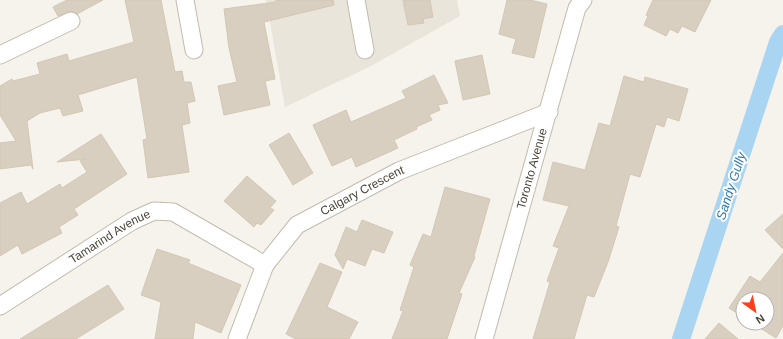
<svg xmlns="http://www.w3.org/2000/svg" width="783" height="339" viewBox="0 0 783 339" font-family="Arial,sans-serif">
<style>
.residential{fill:#eae5da}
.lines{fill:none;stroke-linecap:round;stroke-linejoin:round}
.canal{stroke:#a9d4f2;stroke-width:18}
.building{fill:#d8cfc1;stroke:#d3c7b4}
.street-casing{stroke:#c2bbae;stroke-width:19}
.street{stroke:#fff;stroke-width:17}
.labels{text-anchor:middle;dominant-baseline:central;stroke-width:4;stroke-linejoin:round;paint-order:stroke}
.street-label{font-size:12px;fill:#4b4439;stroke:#fff}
.water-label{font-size:13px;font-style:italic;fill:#2e7ab2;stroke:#fff}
</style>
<rect width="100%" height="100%" fill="#f6f3ec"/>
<polygon class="residential" points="266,0 457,0 460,16 371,66 285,107"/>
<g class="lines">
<polyline class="canal" points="681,339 778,42 783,34"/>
</g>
<g class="building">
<polygon points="67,0 103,0 77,14 71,11 58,16 53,7"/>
<polygon points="125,0 161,0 175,72 182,71 184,82 191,82 195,101 187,103 190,123 182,125 189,172 148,178 143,140 147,139 137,77 78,95 83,111 63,116 60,108 40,113 27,121 33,169 31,165 0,169 0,143 16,141 0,115 0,86 12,79 13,81 40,74 37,63 67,54 69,61 134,42"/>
<polygon points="276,0 333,0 334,5 264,22 275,79 265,81 270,105 224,115 218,86 237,82 229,48 224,9 276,2"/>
<polygon points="403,0 430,0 433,17 423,19 424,23 408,25"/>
<polygon points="507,0 530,0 547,4 534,58 512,53 516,39 499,34"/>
<polygon points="653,0 711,0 695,32 682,26 678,33 670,29 666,36 644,25 648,16 646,15"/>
<polygon points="482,55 490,94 463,100 455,61"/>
<polygon points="434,75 448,103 438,105 440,110 429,115 432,120 416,127 417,129 394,140 398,148 356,167 352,157 332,166 313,125 346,110 351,122 406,98 402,91"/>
<polygon points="624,76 644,82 645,77 688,89 679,121 667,117 664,127 656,124 640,177 630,174 616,226 619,227 608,262 594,297 587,295 574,339 533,339 550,282 547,281 559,248 553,246 569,206 543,200 553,162 585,170 599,123 610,126"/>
<polygon points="289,133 313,173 293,185 269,145"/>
<polygon points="101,134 127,174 74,209 78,215 59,227 62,233 22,254 18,245 0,256 0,203 21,192 27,204 60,184 62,188 87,172 80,161 86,159 57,162"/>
<polygon points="247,176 276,201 270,208 274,210 261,225 257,223 254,227 224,201"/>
<polygon points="445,187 490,199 474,256 475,257 459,293 462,294 447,339 392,339 403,311 400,310 414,267 410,265 423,234 431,237"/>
<polygon points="783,214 783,249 765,230"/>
<polygon points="362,220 393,232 384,253 372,249 365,266 347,259 343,269 335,255 346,227 357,232"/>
<polygon points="157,249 190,260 188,263 241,285 221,333 195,322 193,339 155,339 161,302 141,295"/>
<polygon points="783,253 783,326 776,338 752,323 767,323 767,299 743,299 743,317 729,308 750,276 760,282"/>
<polygon points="320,263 342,272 327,307 358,322 349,339 296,339 286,334"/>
<polygon points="108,285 124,309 76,339 20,339"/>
<polygon points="719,323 738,339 705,339"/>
</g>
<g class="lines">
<g class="street-casing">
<g id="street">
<polyline points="185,0 194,50"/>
<polyline points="356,0 365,50"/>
<polyline points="0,55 71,21"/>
<path id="s1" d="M0,306l132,-85 22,-10 19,1 92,53"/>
<path id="s2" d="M237,339l28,-74 32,-40 102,-54 150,-59"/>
<path id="s3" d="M484,339l89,-317 4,-14 6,-8"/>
</g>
</g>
<use href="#street" class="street"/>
</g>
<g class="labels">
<g class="street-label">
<text stroke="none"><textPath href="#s3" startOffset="177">Toronto Avenue</textPath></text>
<text stroke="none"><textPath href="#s2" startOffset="204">Calgary Crescent</textPath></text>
<text stroke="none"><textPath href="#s1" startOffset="130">Tamarind Avenue</textPath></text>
</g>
<g class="water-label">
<text transform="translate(731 186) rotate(-72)">Sandy Gully</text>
</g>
</g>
<g transform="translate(755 311) rotate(147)"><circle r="19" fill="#ffffff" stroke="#b7b4b0"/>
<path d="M0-3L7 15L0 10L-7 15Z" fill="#fc3f1d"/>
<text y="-6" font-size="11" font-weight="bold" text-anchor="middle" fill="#4b4439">N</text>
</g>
</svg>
